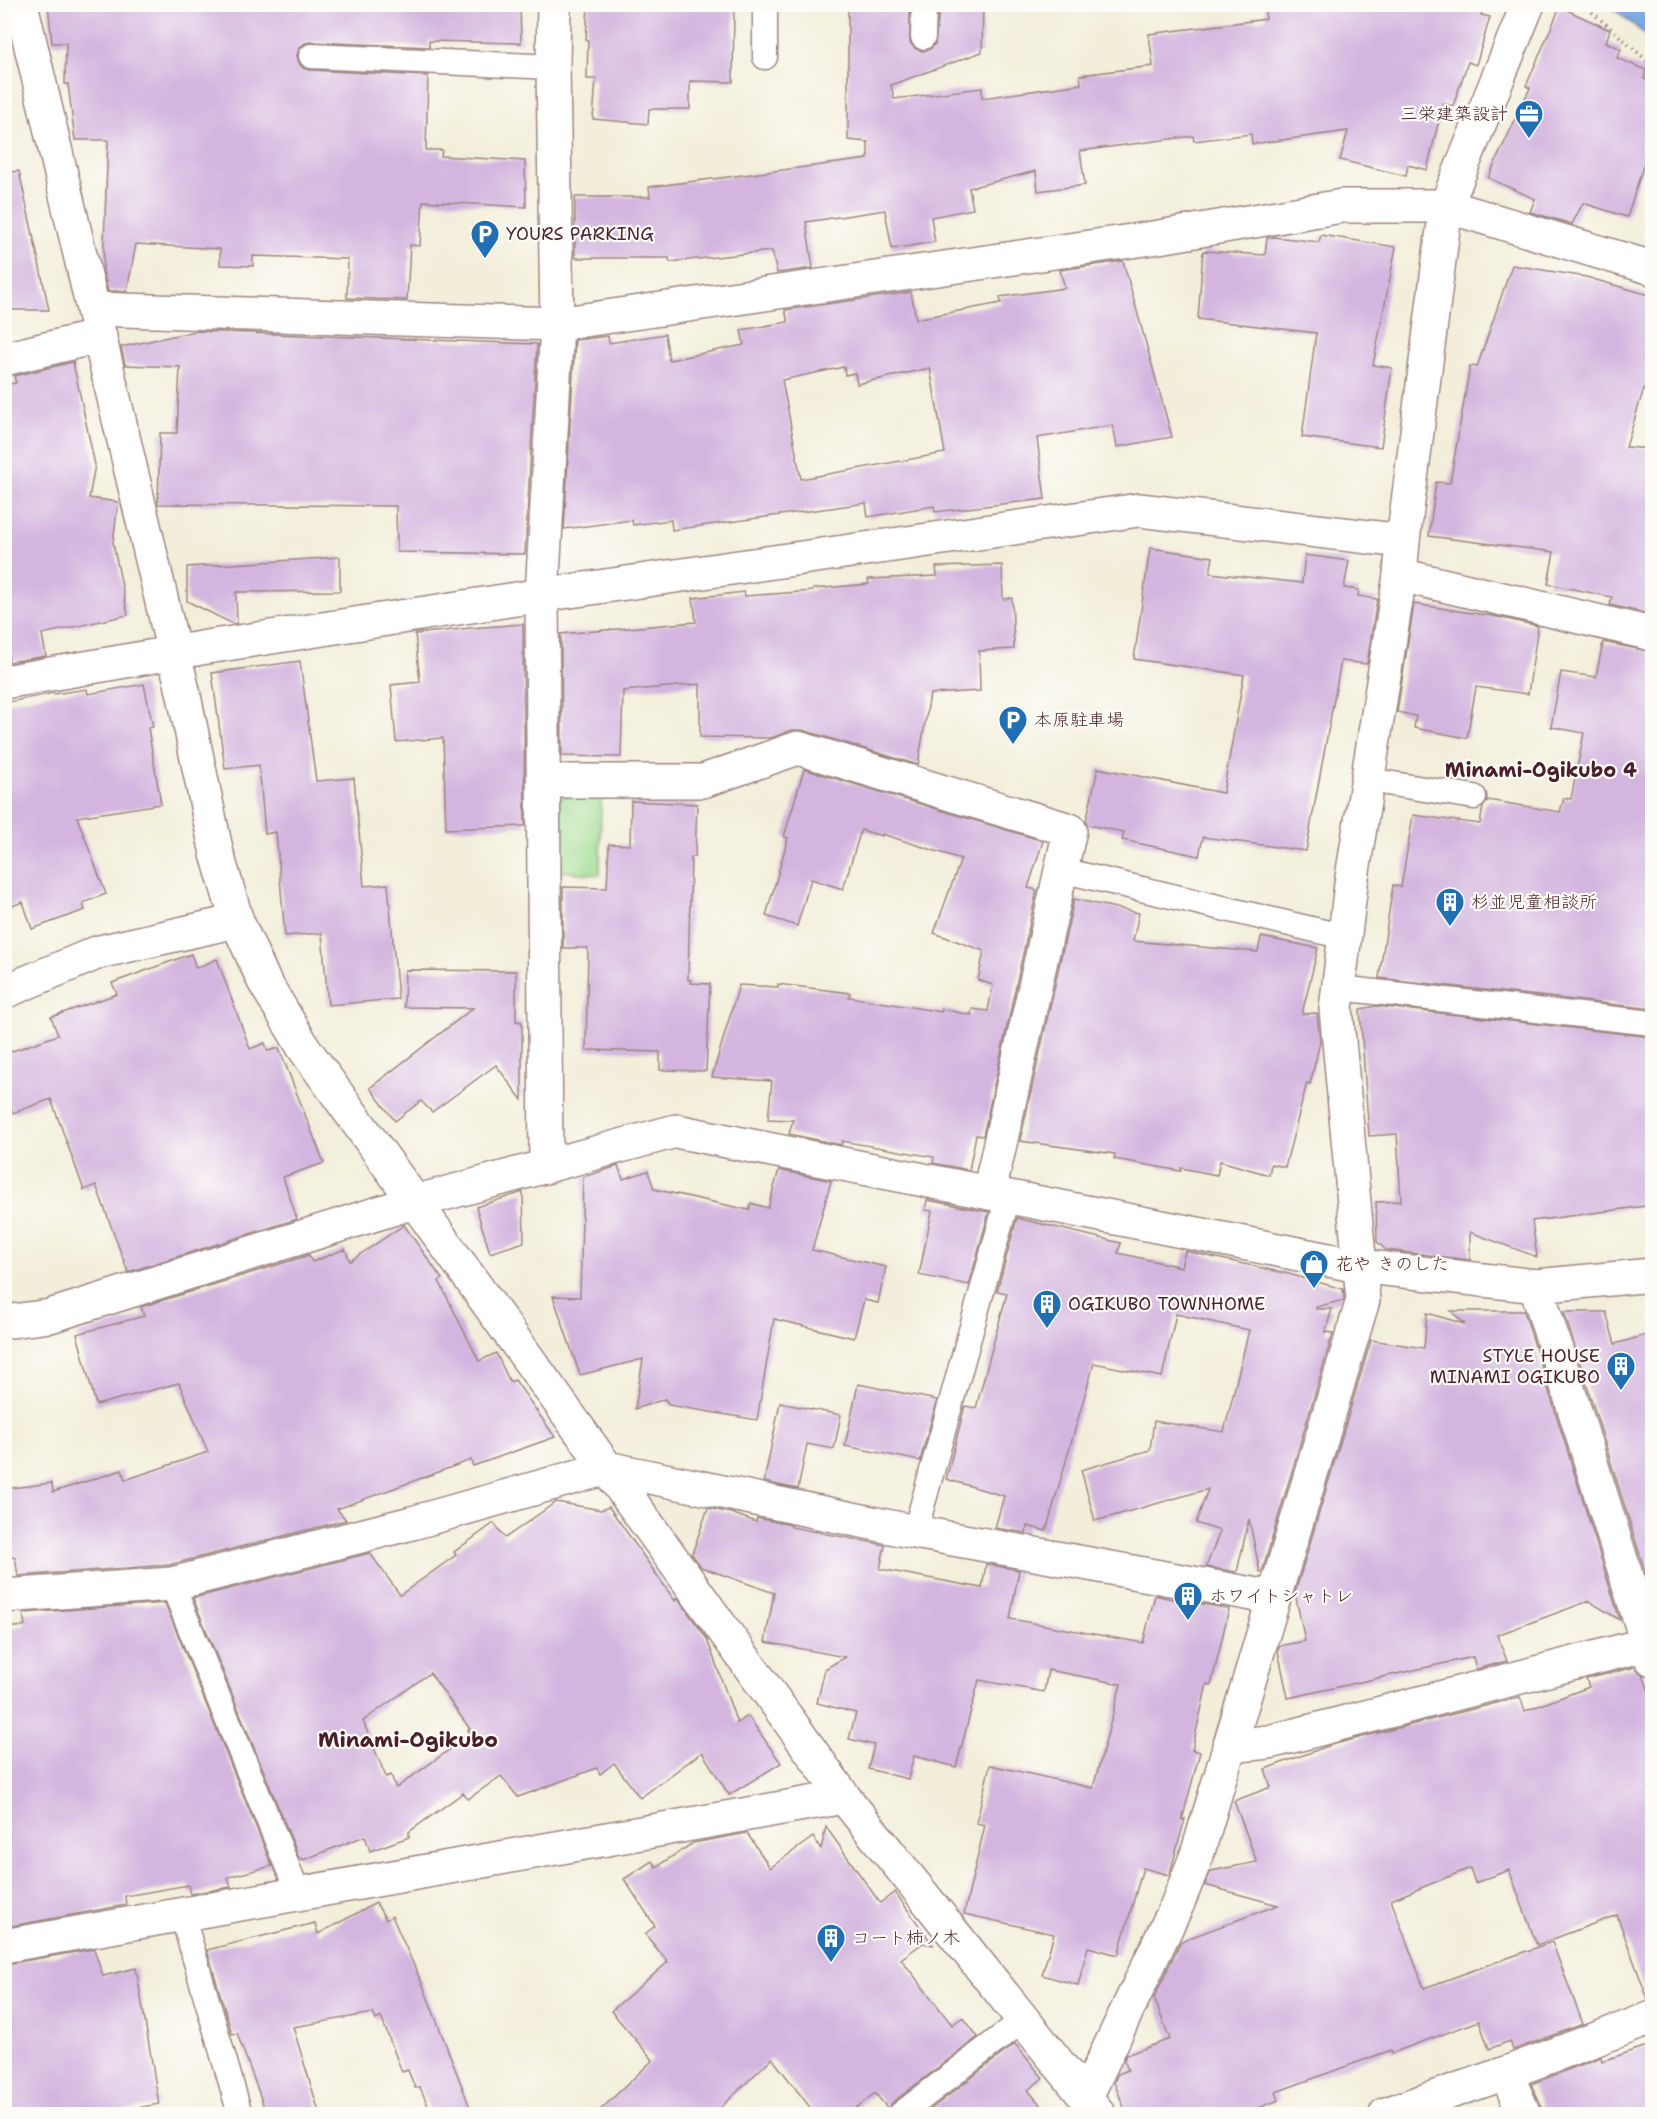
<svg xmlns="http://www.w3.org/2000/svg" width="1657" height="2119" viewBox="0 0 1657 2119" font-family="'Shantell Sans','Klee One',sans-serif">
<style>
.green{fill:#9edb8f;stroke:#747d5d;stroke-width:1.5}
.water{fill:#77a7e1;stroke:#606386;stroke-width:1.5}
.building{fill:#d3b5df;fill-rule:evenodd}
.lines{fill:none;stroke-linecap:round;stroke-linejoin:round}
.service-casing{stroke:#9e8682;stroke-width:27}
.minor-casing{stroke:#9e8682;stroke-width:36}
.tertiary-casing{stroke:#9e8682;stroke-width:36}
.path{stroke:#9e8682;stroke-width:4;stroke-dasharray:1.5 4.5;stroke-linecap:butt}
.service{stroke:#fff;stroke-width:24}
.minor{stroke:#fff;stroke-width:33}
.tertiary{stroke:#fff;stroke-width:33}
.labels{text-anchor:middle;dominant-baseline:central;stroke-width:4.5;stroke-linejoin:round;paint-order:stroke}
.poi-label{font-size:18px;fill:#4a1f2b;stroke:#fdfcf7;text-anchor:start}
.neighbourhood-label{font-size:20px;font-weight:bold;fill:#4a1f2b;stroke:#fdfcf7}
.quarter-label{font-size:21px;font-weight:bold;fill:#4a1f2b;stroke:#fdfcf7}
</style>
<rect width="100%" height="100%" fill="#fdfcf7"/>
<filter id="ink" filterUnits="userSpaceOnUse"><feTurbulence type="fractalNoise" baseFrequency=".0167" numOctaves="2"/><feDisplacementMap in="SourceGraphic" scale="12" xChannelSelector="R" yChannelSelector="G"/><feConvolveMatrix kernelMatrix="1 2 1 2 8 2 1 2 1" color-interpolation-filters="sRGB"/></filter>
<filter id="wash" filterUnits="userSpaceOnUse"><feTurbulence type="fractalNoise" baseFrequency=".008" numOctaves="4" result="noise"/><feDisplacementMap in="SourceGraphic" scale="24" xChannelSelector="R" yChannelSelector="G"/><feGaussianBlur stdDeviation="1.35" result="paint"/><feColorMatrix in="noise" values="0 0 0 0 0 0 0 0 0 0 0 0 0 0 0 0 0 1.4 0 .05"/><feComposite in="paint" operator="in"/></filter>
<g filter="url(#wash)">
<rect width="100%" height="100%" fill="#f2eeda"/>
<polygon class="green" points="563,796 601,796 600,875 559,871 559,800"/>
<polygon class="water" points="1609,5 1652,5 1652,40"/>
<g id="blocks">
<g class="building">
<polygon points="48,4 520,4 521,43 429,41 429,47 312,42 305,43 299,48 297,56 299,63 303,68 310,70 428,76 426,150 442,150 441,156 525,161 526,207 423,201 420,246 410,245 407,300 347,298 348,259 253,256 253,266 220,265 220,249 136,244 127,291 108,291 103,271 108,140 75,140 68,84 65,84 66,43 52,43"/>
<polygon points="588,4 734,4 733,82 690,81 690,109 649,109 648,124 593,119 596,79 587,79 588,40 586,40"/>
<polygon points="940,4 983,4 982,52 891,85 894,99 982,88 982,98 1081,84 1080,75 1153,66 1149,34 1266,19 1264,4 1485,4 1481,15 1490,17 1476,65 1468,62 1453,106 1443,103 1427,170 1408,165 1406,176 1340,160 1348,131 1252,144 1251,134 1194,141 1193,136 1080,151 1085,185 1038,191 1036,171 969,188 973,209 931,217 935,242 892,249 885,210 806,222 813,268 777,273 772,251 670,262 669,258 575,258 575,197 650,197 649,187 868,159 868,142 848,140 848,8 910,8 910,43 916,49 923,51 930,49 935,44"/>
<polygon points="1560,7 1610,30 1606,42 1621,49 1617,58 1646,70 1644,79 1653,82 1653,135 1627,217 1583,203 1572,224 1530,212 1535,199 1488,178 1530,88 1526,86"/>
<polygon points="19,171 38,258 49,310 4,310 4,173"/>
<polygon points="1321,235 1396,247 1373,365 1392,368 1381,447 1302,437 1316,333 1198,319 1203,251 1265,255 1267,238 1274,237 1319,242"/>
<path d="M1123,261l49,176 -55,10 -4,-22 -76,13 8,61 -110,13 -1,-6 -66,11 -2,-14 -194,27 -1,-10 -38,5 -1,-5 -68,9 11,-189 33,-4 1,7 56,-9 4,26 75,-15 -3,-15 47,-8 -3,-12 126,-18 5,27 85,-16 -1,-6 65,-9 -5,-18zM844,367l1,8 10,-2 2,11 73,-16 15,85 -144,26 -19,-99z"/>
<polygon points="1512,265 1586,277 1653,296 1653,359 1626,447 1653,449 1653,615 1610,605 1612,597 1548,584 1554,552 1429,536 1436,482 1450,483 1470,366 1477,367"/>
<polygon points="196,331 537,344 525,554 397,552 396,506 158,504 160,433 177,433 180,367 125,365 121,347"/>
<polygon points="73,362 95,465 89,498 118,502 113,543 128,615 42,634 46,656 9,662 4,640 4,385 16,383 14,376"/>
<polygon points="1150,548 1213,557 1210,573 1302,583 1305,555 1349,561 1344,588 1359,590 1358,596 1377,599 1367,664 1341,661 1306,851 1203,837 1199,856 1122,840 1124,832 1088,825 1086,822 1098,768 1223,793 1244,675 1134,659"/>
<polygon points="340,557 340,591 236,592 237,623 233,624 187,601 187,567"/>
<polygon points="1002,565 1003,599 1012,598 1014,649 979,651 980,691 930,694 918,765 803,730 792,730 771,738 700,737 700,684 623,691 621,757 562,756 561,634 696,622 693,598 744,592 745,596 813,591 813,589 869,584 868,579 937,576 936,567"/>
<polygon points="1414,604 1498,617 1538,626 1528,694 1476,687 1467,738 1414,728 1416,716 1397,712"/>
<polygon points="523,624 525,826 446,829 443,738 396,742 391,685 420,682 415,634 471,628"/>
<polygon points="1603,642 1653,652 1653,1009 1379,978 1393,885 1401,887 1413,815 1480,824 1483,807 1488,800 1560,812 1564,798 1571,799 1584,733 1551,727 1561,672 1596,677"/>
<polygon points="300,661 316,781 354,778 364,886 388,884 398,999 328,1005 322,933 285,936 276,832 265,834 259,765 225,769 212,673"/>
<polygon points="144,684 153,727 148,728 161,804 77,817 106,894 83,903 85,910 32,929 23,902 4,909 4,703 53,693 54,694 87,689 88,694"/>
<polygon points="804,769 1043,841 1028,888 1037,890 983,1136 976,1135 969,1170 933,1163 934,1157 842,1141 841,1145 789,1134 793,1120 768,1119 772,1081 712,1077 739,985 778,987 778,984 850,993 849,997 941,1012 942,1009 971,1015 972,1009 988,1011 993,985 978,980 984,951 934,933 961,859 882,834 882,836 861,830 843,889 811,879 797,926 766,916 788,838 784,837"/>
<polygon points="631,801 697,804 695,857 691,857 688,980 691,980 690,983 710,984 706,1071 660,1070 660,1052 586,1050 588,948 563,948 563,887 607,888 609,844 630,845"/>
<polygon points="1074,899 1139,913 1133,941 1258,952 1261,937 1318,948 1302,1014 1317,1013 1320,1042 1310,1084 1307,1083 1285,1167 1271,1164 1269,1175 1220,1161 1217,1175 1181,1168 1181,1171 1114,1159 1115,1154 1020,1141"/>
<polygon points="191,954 196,968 217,959 250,1049 265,1043 268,1051 279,1048 324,1163 283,1177 297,1219 128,1272 96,1185 84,1190 51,1099 13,1113 4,1090 4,1054 58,1035 51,1017 117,994 112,983"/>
<polygon points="405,970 516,971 516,1021 522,1022 522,1100 496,1065 432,1112 421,1101 395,1121 370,1088 473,1008 404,1007"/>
<polygon points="1376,1006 1653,1037 1653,1205 1532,1221 1537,1257 1470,1232 1470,1260 1386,1250 1377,1242 1376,1202 1401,1201 1397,1134 1369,1136 1360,1009"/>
<polygon points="618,1166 623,1179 648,1171 654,1189 749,1210 751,1203 768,1208 779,1170 831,1181 812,1250 886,1267 878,1303 864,1300 854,1338 774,1319 757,1420 669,1405 665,1399 635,1409 643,1359 580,1375 553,1296 580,1297 583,1177"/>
<polygon points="523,1192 524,1242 490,1253 476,1207"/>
<polygon points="927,1200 989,1212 969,1285 919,1275 932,1211 925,1210"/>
<polygon points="1017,1218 1121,1243 1118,1253 1181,1267 1185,1251 1285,1273 1343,1289 1344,1300 1316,1307 1316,1309 1332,1309 1325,1332 1333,1333 1262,1572 1260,1572 1249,1519 1237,1572 1206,1567 1220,1531 1196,1523 1208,1489 1095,1521 1081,1470 1150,1450 1154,1421 1224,1432 1249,1330 1176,1314 1162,1377 1094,1363 1046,1531 1027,1526 1026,1533 995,1528 1004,1496 946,1479 965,1406 976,1408 1007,1293 997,1291"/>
<polygon points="404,1225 442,1279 439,1281 479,1361 496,1353 510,1382 515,1380 555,1437 473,1466 471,1460 337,1509 346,1520 169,1565 18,1576 15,1557 4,1559 4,1489 52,1483 53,1492 122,1470 125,1480 208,1452 179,1383 96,1405 77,1334 144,1316 141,1307 309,1255 312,1262 345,1249 350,1261"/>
<polygon points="1451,1311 1524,1311 1620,1620 1589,1601 1497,1635 1507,1661 1476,1669 1473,1657 1288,1698 1278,1651 1279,1646 1305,1641 1295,1593 1371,1340 1424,1348 1427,1313 1465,1324"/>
<polygon points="1564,1312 1606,1312 1615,1344 1653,1333 1653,1597"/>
<polygon points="858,1384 937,1400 920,1461 845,1446"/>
<polygon points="780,1403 841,1415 834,1449 807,1444 798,1489 764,1482"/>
<path d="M556,1502l45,8 8,-3 66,94 2,-4 30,42 30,84 11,-7 33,47 -52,32 -27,-43 -62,46 -26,-35 -14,11 -3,-6 -79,29 -17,-21 -33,23 -5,-6 -54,39v5l-39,14 -5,-15 -62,24 -1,-2h-3l-106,-260 177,-45 30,42 56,-40 -2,-3 40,-29 11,15zM430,1673l40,56 -2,1 3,4 -75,54 -5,-13 -5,2 -23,-56z"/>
<polygon points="708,1508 731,1513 756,1522 757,1518 791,1525 791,1527 885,1545 880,1569 982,1588 986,1564 1019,1570 1010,1619 1143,1643 1155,1595 1192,1604 1193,1602 1229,1609 1211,1685 1207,1684 1192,1750 1200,1752 1182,1820 1185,1819 1170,1873 1169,1875 1143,1868 1118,1955 1088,1947 1078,1985 1042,1975 1054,1934 964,1914 985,1825 976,1823 990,1765 1093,1788 1121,1684 1048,1670 1044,1692 979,1680 956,1767 914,1756 908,1779 868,1769 874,1745 849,1739 856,1713 817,1703 825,1669 845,1657 765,1642 774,1593 701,1567 692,1554"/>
<polygon points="165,1603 272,1866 228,1877 231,1887 190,1894 188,1885 125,1896 126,1905 6,1927 4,1628 25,1626 23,1613"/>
<polygon points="1635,1667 1643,1675 1653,1701 1653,1999 1648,2000 1617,1915 1537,1945 1509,1870 1475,1883 1470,1868 1391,1900 1424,1988 1552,1942 1583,2024 1513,2050 1510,2041 1489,2049 1479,2021 1392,2053 1391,2050 1276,2092 1279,2100 1240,2115 1127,2115 1114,2082 1118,2074 1128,2070 1124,2060 1126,2055 1170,2039 1154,1998 1181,1941 1278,1905 1205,1885 1211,1871 1257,1862 1234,1801 1271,1787 1265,1769 1331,1745 1520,1697 1525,1711 1589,1687 1586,1679"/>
<polygon points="826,1827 880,1903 895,1892 933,1945 923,1943 901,1959 952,2025 963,2017 978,2037 892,2103 888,2109 875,2093 847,2115 816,2115 772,2058 713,2115 595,2115 653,2060 611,2011 668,1962 645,1934 655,1926 624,1879 652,1861 656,1867 693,1843 747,1833 770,1868 813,1837 821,1849"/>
<polygon points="376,1903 386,1920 392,1916 424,1988 473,2115 432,2115 420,2087 415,2088 408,2070 402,2072 381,2017 376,2020 373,2013 293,2027 320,2115 267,2115 237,2033 232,2034 207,1950 315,1923 318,1934"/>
<polygon points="94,1949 103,1976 136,1968 159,2104 100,2115 4,2115 5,1964"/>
<polygon points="1015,2044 1043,2078 1028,2090 1049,2115 938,2115 931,2109"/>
<polygon points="1653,2044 1653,2115 1542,2115 1541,2106 1531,2084 1601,2057 1602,2061"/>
</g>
</g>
</g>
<g filter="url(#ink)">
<use href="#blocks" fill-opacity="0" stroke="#9e8682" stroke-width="1.5"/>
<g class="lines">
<g class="service-casing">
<g id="service">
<polyline points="765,4 765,57"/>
<polyline points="923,37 924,4"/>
<polyline points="311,56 553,67"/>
<polyline points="1368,780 1474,797"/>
<polyline points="1061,870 1345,937"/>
<polyline points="1339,988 1652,1023"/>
<polyline points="915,1532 1008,1197"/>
<polyline points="172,1584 299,1895"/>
<polyline points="182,1914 240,2114"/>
<polyline points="901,2114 1023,2020"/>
</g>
</g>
<g class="minor-casing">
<g id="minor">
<polyline points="93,309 557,324 1159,237 1342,206 1446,206 1652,268"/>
<polyline points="4,359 100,336"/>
<polyline points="1400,575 1652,634"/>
<polyline points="544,781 703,781 798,748 1070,830 989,1193"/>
<polyline points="4,992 99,952 237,921"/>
<polyline points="546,1167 542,595 557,324 553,67 554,4"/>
<polyline points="1536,1286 1652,1659"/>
<polyline points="4,1322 50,1316 414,1202 676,1131 1359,1266 1536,1286 1652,1275"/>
<polyline points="4,1596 172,1584 412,1523 607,1468 915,1532 1274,1598"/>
<polyline points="1229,1746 1269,1742 1652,1643"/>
<polyline points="1506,2073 1524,2114"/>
<polyline points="1086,2097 1177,1905 1197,1855 1363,1300 1336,1009 1351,884 1400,575 1403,541"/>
<polyline points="1386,2114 1506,2073 1652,2018"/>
</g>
</g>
<g class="tertiary-casing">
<g id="tertiary">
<polyline points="21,4 183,691 217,854 237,921 264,981 304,1048 844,1797 1099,2114"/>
<polyline points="4,682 207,647 542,595 1139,510 1403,541 1446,206 1528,4"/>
<polyline points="4,1946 844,1797"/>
</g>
</g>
<polyline class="path" points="1583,4 1652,65"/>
<use href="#service" class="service"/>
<use href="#minor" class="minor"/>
<use href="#tertiary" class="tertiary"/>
</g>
</g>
<defs>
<g id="office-pin" transform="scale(1.5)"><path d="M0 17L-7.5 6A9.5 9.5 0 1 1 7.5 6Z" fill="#1f6fb2" stroke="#fdfcf7"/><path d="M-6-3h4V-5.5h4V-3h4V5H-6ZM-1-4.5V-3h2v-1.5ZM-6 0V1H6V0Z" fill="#fff"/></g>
<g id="parking-pin" transform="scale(1.5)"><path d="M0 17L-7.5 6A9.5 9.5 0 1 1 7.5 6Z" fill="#1f6fb2" stroke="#fdfcf7"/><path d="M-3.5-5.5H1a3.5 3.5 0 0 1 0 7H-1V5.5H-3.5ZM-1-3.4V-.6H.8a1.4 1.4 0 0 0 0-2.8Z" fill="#fff"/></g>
<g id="building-pin" transform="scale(1.5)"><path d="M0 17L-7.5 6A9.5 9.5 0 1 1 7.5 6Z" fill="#1f6fb2" stroke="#fdfcf7"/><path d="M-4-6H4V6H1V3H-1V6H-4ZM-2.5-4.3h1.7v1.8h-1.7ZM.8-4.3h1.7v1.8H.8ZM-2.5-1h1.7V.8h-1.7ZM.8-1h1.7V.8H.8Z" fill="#fff"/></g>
<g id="shop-pin" transform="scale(1.5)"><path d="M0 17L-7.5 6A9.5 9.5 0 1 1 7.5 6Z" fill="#1f6fb2" stroke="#fdfcf7"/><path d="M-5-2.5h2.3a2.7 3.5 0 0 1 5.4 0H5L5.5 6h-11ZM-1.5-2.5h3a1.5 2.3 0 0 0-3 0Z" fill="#fff"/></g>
</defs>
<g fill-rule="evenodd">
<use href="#office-pin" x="1529" y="114"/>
<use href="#parking-pin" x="485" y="234"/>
<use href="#parking-pin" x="1013" y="720"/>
<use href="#building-pin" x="1450" y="902"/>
<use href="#shop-pin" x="1314" y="1264"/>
<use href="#building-pin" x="1047" y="1304"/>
<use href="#building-pin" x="1621" y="1366"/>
<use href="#building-pin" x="1188" y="1596"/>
<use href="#building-pin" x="831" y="1938"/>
</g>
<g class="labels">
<g class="poi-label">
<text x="1508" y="114" text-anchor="end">三栄建築設計</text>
<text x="506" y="234">YOURS PARKING</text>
<text x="1034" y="720">本原駐車場</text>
<text x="1471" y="902">杉並児童相談所</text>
<text x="1335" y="1264">花や きのした</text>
<text x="1068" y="1304">OGIKUBO TOWNHOME</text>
<text x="1600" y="1356" text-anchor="end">STYLE HOUSE<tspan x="1600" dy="21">MINAMI OGIKUBO</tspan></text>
<text x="1209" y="1596">ホワイトシャトレ</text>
<text x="852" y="1938">コート柿ノ木</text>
</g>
<g class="neighbourhood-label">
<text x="1541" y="770">Minami-Ogikubo 4</text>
</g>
<g class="quarter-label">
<text x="408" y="1740">Minami-Ogikubo</text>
</g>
</g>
<rect width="1657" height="2119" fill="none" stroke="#fdfcf7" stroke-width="24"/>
</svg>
